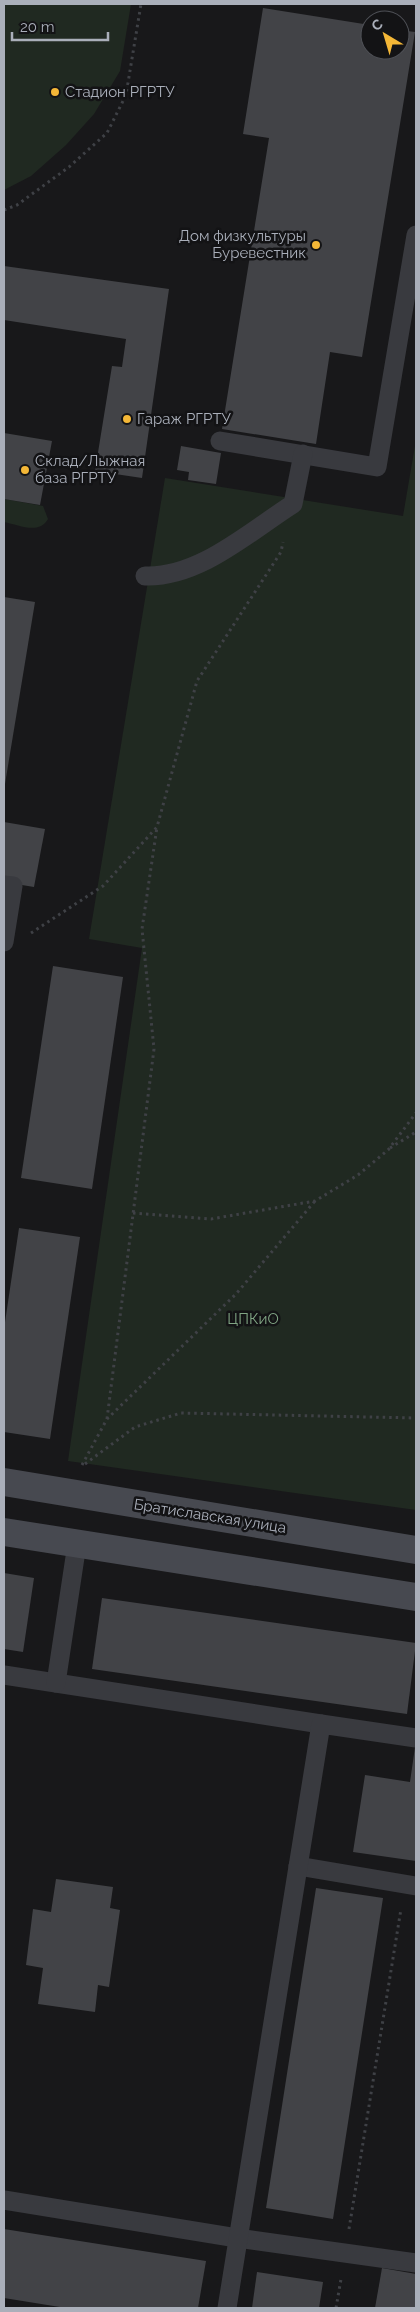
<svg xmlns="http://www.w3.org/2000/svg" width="420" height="2312" viewBox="0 0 420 2312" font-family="Raleway,sans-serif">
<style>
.green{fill:#202921}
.building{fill:#424347}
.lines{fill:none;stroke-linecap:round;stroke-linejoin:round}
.path{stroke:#3f4146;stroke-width:3;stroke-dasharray:2.5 4;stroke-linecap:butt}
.lane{stroke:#393a3f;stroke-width:19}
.secondary{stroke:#474950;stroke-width:28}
.poi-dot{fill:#f4b737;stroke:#131315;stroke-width:2}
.labels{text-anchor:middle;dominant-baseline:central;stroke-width:5;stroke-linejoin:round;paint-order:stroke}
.poi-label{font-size:15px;fill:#aaafba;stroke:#131315;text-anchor:start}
.park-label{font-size:15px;fill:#81a584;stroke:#131315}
.street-label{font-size:15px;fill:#aaafba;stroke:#131315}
</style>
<rect width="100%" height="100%" fill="#18181a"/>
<g class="green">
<polygon points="4,4 131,4 120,71 94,114 66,145 31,176 4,190"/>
<polygon points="416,440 416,1510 68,1461 142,948 89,939 165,478 403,516"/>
<path d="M4,499l39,7 5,13c-9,16 -29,6 -44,3z"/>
</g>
<g class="building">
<polygon points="263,8 370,25 370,50 400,50 400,30 415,32 362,357 330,352 316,444 222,429 269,138 243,134"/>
<polygon points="4,266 169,289 142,478 95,471 112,366 122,367 126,339 4,320"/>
<polygon points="4,433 52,441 40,505 4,499"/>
<polygon points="181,446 221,453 216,484 188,480 189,472 177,470"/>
<polygon points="4,597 35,602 5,784 4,784"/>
<polygon points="4,822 45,829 34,887 4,882"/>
<polygon points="53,966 123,977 92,1189 21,1178"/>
<polygon points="19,1228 80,1237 50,1439 4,1432 4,1329"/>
<polygon points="4,1573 34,1578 23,1652 4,1649"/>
<polygon points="102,1598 416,1643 407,1714 92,1669"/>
<polygon points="415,1747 416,1861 353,1852 365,1775 410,1782"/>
<polygon points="56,1879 113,1887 110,1908 120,1910 109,1987 98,1985 95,2012 38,2004 43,1968 26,1965 33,1909 51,1912"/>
<polygon points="316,1888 383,1898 333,2219 266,2208"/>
<polygon points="4,2229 206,2261 198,2308 66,2308 4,2298"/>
<polygon points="382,2268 416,2274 416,2308 375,2308"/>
<polygon points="257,2272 323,2282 319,2308 252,2308"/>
</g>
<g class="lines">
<g class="path">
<polyline points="4,210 17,205 69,167 107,133 126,95 141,4"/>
<polyline points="31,933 103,886 157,827 197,681 281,552 283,542"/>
<polyline points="390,1148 416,1132"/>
<polyline points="133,1213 211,1219 315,1201 358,1175 388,1150 416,1113"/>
<polyline points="107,1419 154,1049 142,929 157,827"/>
<polyline points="85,1464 135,1427 181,1413 416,1418"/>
<polyline points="82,1465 107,1419 236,1294 315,1201"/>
<polyline points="349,2229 401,1909"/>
<polyline points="336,2308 341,2279"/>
</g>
<g class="lane">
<polyline points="220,441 377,467 416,235"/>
<path d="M145,576c54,2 104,-44 148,-72l10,-50"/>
<polyline points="4,885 13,886 4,942"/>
<polyline points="4,1675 321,1724"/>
<polyline points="56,1683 77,1544"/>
<polyline points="298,1866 416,1886"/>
<polyline points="4,2200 237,2238 416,2263"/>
<polyline points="227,2308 321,1724 416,1738"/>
</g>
<g class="secondary">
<polyline points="4,1482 416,1550"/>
<polyline points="4,1532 416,1597"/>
</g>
</g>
<g class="poi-dot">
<circle cx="55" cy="92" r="5"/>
<circle cx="316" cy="245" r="5"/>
<circle cx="127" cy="419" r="5"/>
<circle cx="25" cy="470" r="5"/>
</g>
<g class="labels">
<g class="poi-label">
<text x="65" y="92">Стадион РГРТУ</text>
<text x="306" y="236" text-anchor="end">Дом физкультуры<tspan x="306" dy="17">Буревестник</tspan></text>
<text x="137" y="419">Гараж РГРТУ</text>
<text x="35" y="461">Склад/Лыжная<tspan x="35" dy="17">база РГРТУ</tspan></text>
</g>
<g class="park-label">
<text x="253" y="1319">ЦПКиО</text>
</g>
<g class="street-label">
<text transform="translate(210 1516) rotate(9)">Братиславская улица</text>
</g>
</g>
<rect width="420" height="2312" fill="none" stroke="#aaafba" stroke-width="10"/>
<g transform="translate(385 35) rotate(322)"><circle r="24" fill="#131315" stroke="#4f5157"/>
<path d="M0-4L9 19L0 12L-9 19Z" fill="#f4b737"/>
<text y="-8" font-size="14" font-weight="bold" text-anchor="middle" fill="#aaafba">С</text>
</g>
<path d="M12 32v8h96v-8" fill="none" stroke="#aaafba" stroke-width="2.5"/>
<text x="20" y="32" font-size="15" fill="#aaafba" stroke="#131315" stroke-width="4" paint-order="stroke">20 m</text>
</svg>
